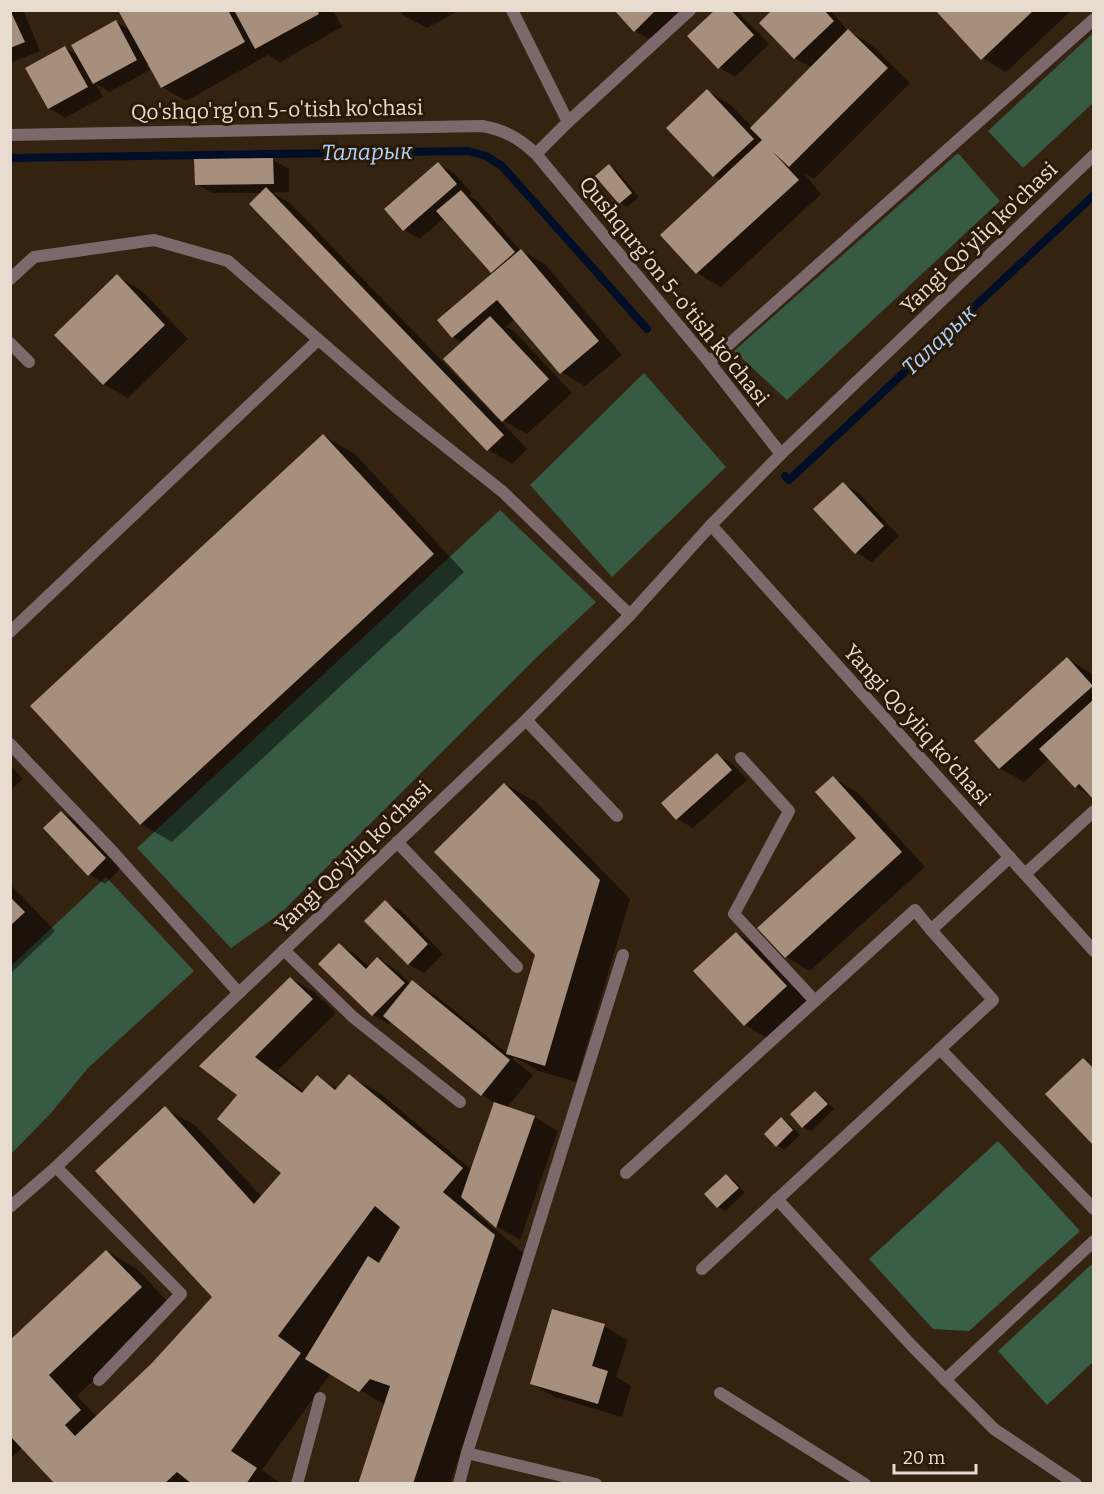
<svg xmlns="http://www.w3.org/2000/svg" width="1104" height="1494" viewBox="0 0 1104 1494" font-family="Bitter,serif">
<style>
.green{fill:#375a43}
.forest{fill:#395f46}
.shadow{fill:#0007;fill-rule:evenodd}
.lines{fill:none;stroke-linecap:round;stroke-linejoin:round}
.stream{stroke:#000e27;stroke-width:8}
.building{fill:#a68f7c}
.service{stroke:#7d696c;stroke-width:12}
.minor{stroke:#7d696c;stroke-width:12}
.tertiary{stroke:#7d696c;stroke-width:12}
.labels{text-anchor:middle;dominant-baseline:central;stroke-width:6;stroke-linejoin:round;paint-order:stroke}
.street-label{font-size:21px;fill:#e8dcd1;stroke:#2b1908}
.water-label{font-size:22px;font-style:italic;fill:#aed3fe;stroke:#2b1908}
</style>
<rect width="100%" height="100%" fill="#352312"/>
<g class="green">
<polygon points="1093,33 1093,103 1023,168 988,131"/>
<polygon points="958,153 1000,201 787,400 734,351"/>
<polygon points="644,373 726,467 612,577 530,485"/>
<polygon points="500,510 596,602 536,658 281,913 231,948 137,848"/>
<polygon points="106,877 194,971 88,1068 51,1113 11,1154 11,966"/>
</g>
<g class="forest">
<polygon points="998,1141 1080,1231 969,1331 933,1329 869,1259"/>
<polygon points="1093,1263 1093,1362 1047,1405 998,1351"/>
</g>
<g class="shadow">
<polygon points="10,10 23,10 40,51 10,63"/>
<polygon points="125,10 333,10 342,27 280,62 268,55 186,101 162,87 151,65 146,65 150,70 110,92 96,84 103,97 65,118 49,108 65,48 79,56 116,22 132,31"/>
<polygon points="401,10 460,10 427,28 403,15"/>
<polygon points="616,10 694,10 659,44 635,31"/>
<polygon points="717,10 734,10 739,13 769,44 735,77 719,67"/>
<polygon points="775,10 830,10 848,31 872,45 910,83 814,179 804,173 821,194 721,287 697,273 721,180 714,176 707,91 731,105 752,127 812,68 795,58"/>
<polygon points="940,10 1072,10 1006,72 982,58"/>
<polygon points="273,160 289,169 289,192 272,193 290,203 497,418 499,416 463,343 453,337 439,320 494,273 444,218 420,239 404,230 438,164 454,173 472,193 469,196 477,201 520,250 545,264 622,355 585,386 561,372 515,319 506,327 514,331 572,393 527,434 497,417 527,449 512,464 488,450 251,204 262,193 212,193 196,184"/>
<polygon points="609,166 616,170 639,197 627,207 620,203"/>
<polygon points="117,276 141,290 188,339 128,398 104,384"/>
<polygon points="324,436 355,454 464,572 172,842 141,824 32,706"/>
<polygon points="843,484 859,493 899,536 872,562 856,552"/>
<polygon points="1068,659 1094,675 1094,798 1076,787 1050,758 1024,782 1000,768"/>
<polygon points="717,755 733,764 747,780 693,828 677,819 663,803"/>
<polygon points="10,765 23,779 10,791"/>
<polygon points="833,778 857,792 925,867 810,971 786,957 759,928 859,838"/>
<path d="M505,784l31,18 94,97 -54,183 -37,-11 -25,-14 -1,2 20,16 -26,33 27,9 24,14 -38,109 -26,-15 -19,-17 -2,3 52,43 -75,230h-90l25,-79 -54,-32 -69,97 20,14h-224l-35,-37 -13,12v-117l96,-91 31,18 35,37 -95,90 20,21 56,-53 61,-67 -49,-189 31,18 66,71 21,-24 -44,-78 -38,-29 90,-88 23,14 22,21 -59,58 28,21 12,-15 21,12 11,-13 32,18 91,76 23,-67 -13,-8 -90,-74 -3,3 -16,-9 -53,-51 19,-19 16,9 14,13 9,-9 15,10 18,16 1,-2 24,14 72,58 29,-99zM385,1251l2,2 -7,11 -3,-1z"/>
<polygon points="62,812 77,822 121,868 105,884 89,874"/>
<polygon points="10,884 55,931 10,974"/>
<polygon points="385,902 401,911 443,954 424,973 408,964"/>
<polygon points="736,933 760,947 810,1001 769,1039 745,1025"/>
<polygon points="815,1093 823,1097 834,1109 811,1131 803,1127"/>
<polygon points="782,1119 789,1124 800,1135 784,1150 777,1145"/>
<polygon points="726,1176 734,1180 745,1193 725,1211 718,1207"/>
<polygon points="604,1326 628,1340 616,1377 631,1386 622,1417 555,1397 532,1384"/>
</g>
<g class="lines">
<g class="stream">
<polyline points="10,158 468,151 486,156 502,166 647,329"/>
<polyline points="785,476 789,480 1094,195"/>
</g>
</g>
<g class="building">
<polygon points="10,10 25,42 10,48"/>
<polygon points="122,10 228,10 245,42 161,88 119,12"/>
<polygon points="234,10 317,10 319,14 255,49"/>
<polygon points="614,10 656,10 634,32"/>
<polygon points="715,10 731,10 754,35 718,69 687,36"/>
<polygon points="772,10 824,10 834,21 794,59 759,23"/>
<polygon points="938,10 1034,10 981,60 937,12"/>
<polygon points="116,20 137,60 93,84 71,45"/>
<polygon points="848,29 888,68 789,167 772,151 799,180 696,274 660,235 762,140 750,128"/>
<polygon points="65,46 88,87 48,109 25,68"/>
<polygon points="707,89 754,139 713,177 666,128"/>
<polygon points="273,158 274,184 195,185 194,159"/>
<polygon points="438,162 457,184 403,231 384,209"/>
<polygon points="609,164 632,193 619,204 595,176"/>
<polygon points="266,187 504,435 487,451 249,204"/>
<polygon points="461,190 515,252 491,273 436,211"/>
<polygon points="521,249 599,341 560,374 497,300 452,338 437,320"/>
<polygon points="117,274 165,325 103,385 54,335"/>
<polygon points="490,316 549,379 502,422 443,359"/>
<polygon points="323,434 434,554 140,825 30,706"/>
<polygon points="843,482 884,526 855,554 813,509"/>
<polygon points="1067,657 1093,686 999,769 974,741"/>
<polygon points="1094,699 1094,800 1079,784 1075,788 1039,749"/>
<polygon points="717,753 732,770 676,820 661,803"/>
<polygon points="833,776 902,852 785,958 757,928 856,838 815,792"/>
<polygon points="504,783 600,880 545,1066 506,1054 535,955 434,852"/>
<polygon points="61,811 106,858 88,876 43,828"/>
<polygon points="10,897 25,912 10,926"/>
<polygon points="385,900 428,944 408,965 364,921"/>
<polygon points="736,932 787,986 744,1026 693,971"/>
<polygon points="339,943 366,969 377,957 405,983 372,1016 318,964"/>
<polygon points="290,977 313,999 255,1057 302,1093 317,1075 335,1090 349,1074 463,1168 443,1192 495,1235 413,1484 358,1484 390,1386 370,1379 359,1392 305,1359 368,1256 379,1263 400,1227 375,1206 278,1336 301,1353 231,1451 257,1468 246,1484 192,1484 177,1472 164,1484 55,1484 10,1436 10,1340 106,1250 142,1287 49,1375 81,1410 65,1425 75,1436 152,1363 212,1297 95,1171 165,1106 254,1204 281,1173 217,1119 237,1095 199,1066"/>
<polygon points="412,980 510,1060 481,1096 383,1016"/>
<polygon points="1083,1058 1094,1069 1094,1146 1045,1094"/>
<polygon points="815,1091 828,1104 802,1128 790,1114"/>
<polygon points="494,1102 535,1116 496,1228 461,1197"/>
<polygon points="781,1117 793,1130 776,1147 764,1134"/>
<polygon points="726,1174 739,1188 717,1208 704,1194"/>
<polygon points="552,1309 605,1324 592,1366 608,1371 598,1404 530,1384"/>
</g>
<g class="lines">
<g class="service">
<polyline points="10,279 34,257 154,240 228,261 396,407 503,492 630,615"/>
<polyline points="10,343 29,362"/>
<polyline points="709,362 1094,19"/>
<polyline points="10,632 318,340"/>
<polyline points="526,720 617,816"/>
<polyline points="10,744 113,852 239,993"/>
<polyline points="741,758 789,811 734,914 815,1001"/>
<polyline points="397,842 517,967"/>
<polyline points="1025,874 1094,811"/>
<polyline points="284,950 353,1017 460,1102"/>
<polyline points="940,1049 1094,1209"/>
<polyline points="56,1167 181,1294 99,1380"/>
<polyline points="626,1173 915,910 931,930"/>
<polyline points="777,1199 913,1347 994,1429 1076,1484"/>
<polyline points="702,1269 993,1000 931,930 1010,857"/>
<polyline points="945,1380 1094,1241"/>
<polyline points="720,1393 865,1484"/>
<polyline points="467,1453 596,1484"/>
<polyline points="297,1484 320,1398"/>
<polyline points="459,1484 467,1453 623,955"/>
</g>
<g class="minor">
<polyline points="512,10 568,122"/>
<path d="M10,135l472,-9c23,4 38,13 54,28l173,208 72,92"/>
<polyline points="536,154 568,122 690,10"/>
<polyline points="711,525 1094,951"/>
</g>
<polyline class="tertiary" points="10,1207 56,1167 526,720 630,615 711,525 781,454 1094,155"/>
</g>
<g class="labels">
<g class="street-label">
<text transform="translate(277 110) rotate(-1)">Qo'shqo'rg'on 5-o'tish ko'chasi</text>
<text transform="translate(979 238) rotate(-44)">Yangi Qo'yliq ko'chasi</text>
<text transform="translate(674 291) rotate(51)">Qushqurg'on 5-o'tish ko'chasi</text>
<text transform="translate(917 725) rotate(48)">Yangi Qo'yliq ko'chasi</text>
<text transform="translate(353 857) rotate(-44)">Yangi Qo'yliq ko'chasi</text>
</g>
<g class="water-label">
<text transform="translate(367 152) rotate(-1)">Таларык</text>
<text transform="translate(939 340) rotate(-43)">Таларык</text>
</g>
</g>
<rect width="1104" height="1494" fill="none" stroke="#e8dcd1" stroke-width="24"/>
<path d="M894 1464v9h82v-9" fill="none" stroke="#e8dcd1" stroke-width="3"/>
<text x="903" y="1464" font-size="18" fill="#e8dcd1" stroke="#2b1908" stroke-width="4.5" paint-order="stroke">20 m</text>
</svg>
